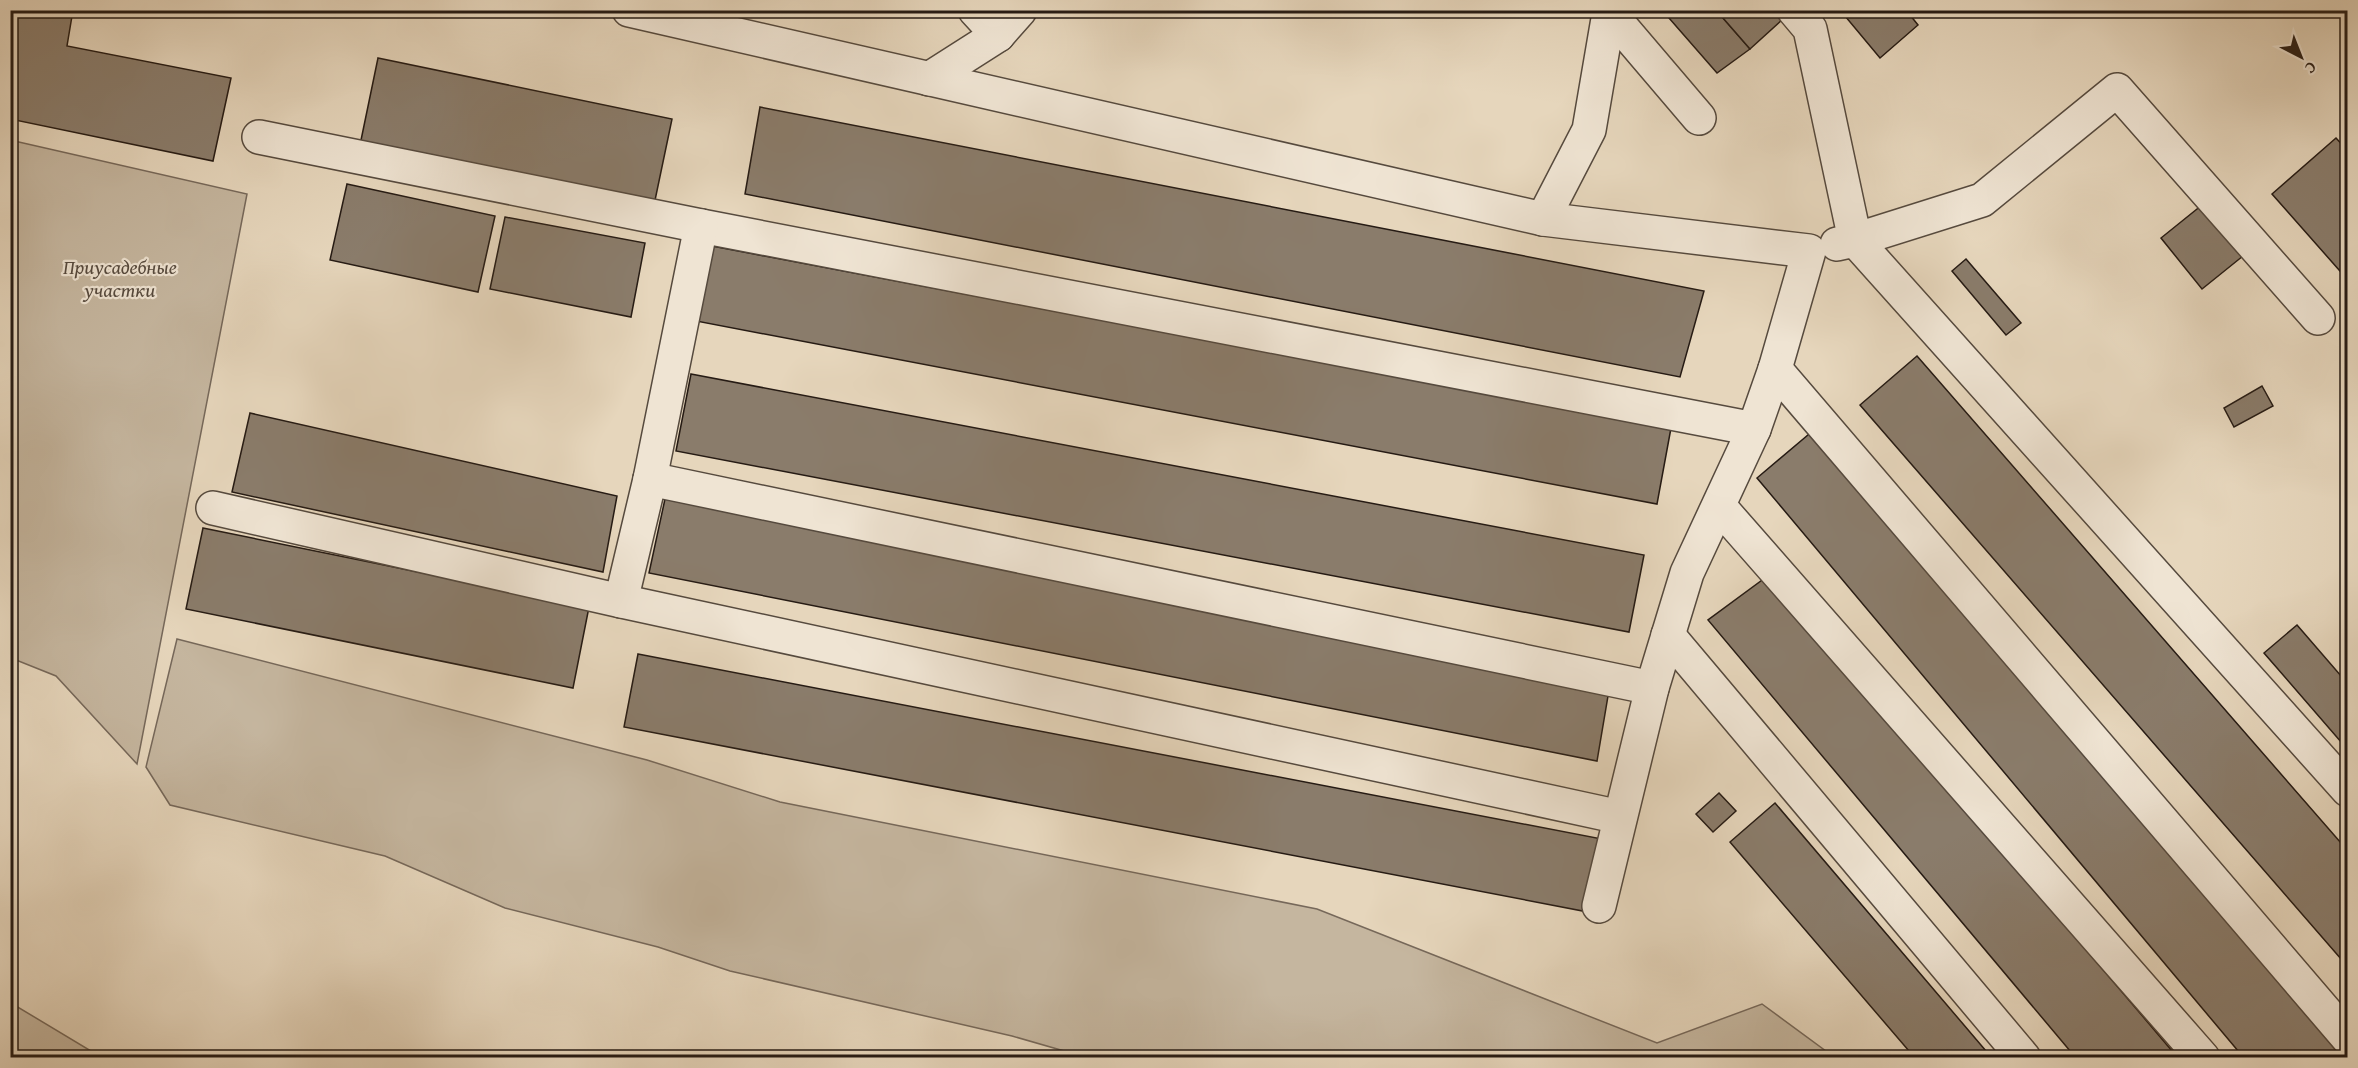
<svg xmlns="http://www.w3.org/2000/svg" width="2358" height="1068" viewBox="0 0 2358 1068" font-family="'Gentium Book Plus',serif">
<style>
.green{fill:#c5b69f;stroke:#76685a;stroke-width:1.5}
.building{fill:#8a7c6b;stroke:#261b14;stroke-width:1.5}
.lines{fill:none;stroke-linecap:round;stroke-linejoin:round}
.minor-casing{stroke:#564a3e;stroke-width:36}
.minor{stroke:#efe4d3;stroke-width:33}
.labels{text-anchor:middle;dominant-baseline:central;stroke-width:4.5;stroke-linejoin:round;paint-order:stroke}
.park-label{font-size:20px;font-style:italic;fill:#564a3e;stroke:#efe4d3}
</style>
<rect width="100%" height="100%" fill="#e6d6bc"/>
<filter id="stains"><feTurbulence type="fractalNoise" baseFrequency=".00333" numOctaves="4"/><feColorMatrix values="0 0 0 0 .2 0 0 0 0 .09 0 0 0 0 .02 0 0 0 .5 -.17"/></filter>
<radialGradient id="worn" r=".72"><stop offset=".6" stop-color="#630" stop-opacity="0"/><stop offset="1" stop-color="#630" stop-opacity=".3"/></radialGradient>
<g class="green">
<polygon points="10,140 247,194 137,764 56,676 11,658"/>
<polygon points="177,639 647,760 780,802 1317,909 1657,1043 1762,1004 1834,1057 1085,1057 1012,1036 730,971 658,947 505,908 385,856 170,805 146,767"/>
<polygon points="10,1003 11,1003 101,1057 11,1057"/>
</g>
<g class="building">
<polygon points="10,10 73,10 67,46 231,78 213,161 10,119"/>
<polygon points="1662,10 1716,10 1750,49 1717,73"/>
<polygon points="1716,10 1775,10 1783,19 1750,49"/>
<polygon points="1840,10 1906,10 1918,25 1880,58"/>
<polygon points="378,58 672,119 654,205 360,145"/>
<polygon points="760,107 1704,291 1680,377 745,194"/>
<polygon points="2336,138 2348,151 2347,279 2272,194"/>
<polygon points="347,184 495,216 478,292 330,260"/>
<polygon points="2202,205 2243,256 2202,289 2161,238"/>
<polygon points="505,217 645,243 631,317 490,289"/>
<polygon points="712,246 1671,428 1657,504 696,321"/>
<polygon points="1966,259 2021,323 2006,335 1952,271"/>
<polygon points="1917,356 2348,851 2348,967 1860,405"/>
<polygon points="691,374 1644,555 1629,632 676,451"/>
<polygon points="2262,386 2273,406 2234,427 2224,408"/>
<polygon points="250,413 617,496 603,572 232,492"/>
<polygon points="1815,429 2343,1058 2244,1058 1757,478"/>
<polygon points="665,499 1610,684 1597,761 649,573"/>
<polygon points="203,528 589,607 573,688 186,609"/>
<polygon points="1769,575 2178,1058 2076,1058 1708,620"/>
<polygon points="2297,625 2348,684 2348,750 2264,653"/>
<polygon points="638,654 1602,839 1588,912 624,727"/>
<polygon points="1719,793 1736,811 1713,832 1696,814"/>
<polygon points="1775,803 1992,1058 1915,1058 1730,842"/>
</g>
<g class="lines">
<g class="minor-casing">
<g id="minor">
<polyline points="629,10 1543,219 1809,251 1775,369 1754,429 1687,573 1652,688 1599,906"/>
<polyline points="975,10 998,35"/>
<polyline points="1607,10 1699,118"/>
<polyline points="1794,10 1810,29 1855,240 1982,200 2117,90 2318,318"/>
<polyline points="929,79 998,35 1020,10"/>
<polyline points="259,137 701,226 1754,429"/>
<polyline points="1543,219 1589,130 1609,13"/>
<polyline points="1837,244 1855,240 2348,790"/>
<polyline points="1775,369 2348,1038"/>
<polyline points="650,479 1652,688"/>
<polyline points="1719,506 2203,1058"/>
<polyline points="213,508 621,601 1620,817"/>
<polyline points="621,601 650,479 701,226"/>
<polyline points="1668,635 2024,1058"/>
</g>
</g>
<use href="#minor" class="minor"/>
</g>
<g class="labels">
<g class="park-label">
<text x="120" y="266">Приусадебные<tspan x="120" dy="23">участки</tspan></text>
</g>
</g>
<rect width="2358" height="1068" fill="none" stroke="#e6d6bc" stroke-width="36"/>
<rect x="12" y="12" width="2334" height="1044" fill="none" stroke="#261b14" stroke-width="3"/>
<rect x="18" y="18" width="2322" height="1032" fill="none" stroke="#261b14" stroke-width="1.5"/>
<g transform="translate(2301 57) rotate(138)" stroke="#efe4d3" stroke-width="4.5" paint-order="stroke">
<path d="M0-4.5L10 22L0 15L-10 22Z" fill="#261b14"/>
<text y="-9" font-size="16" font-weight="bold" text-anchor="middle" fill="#261b14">С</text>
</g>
<rect width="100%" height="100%" filter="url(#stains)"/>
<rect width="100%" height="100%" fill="url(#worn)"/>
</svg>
